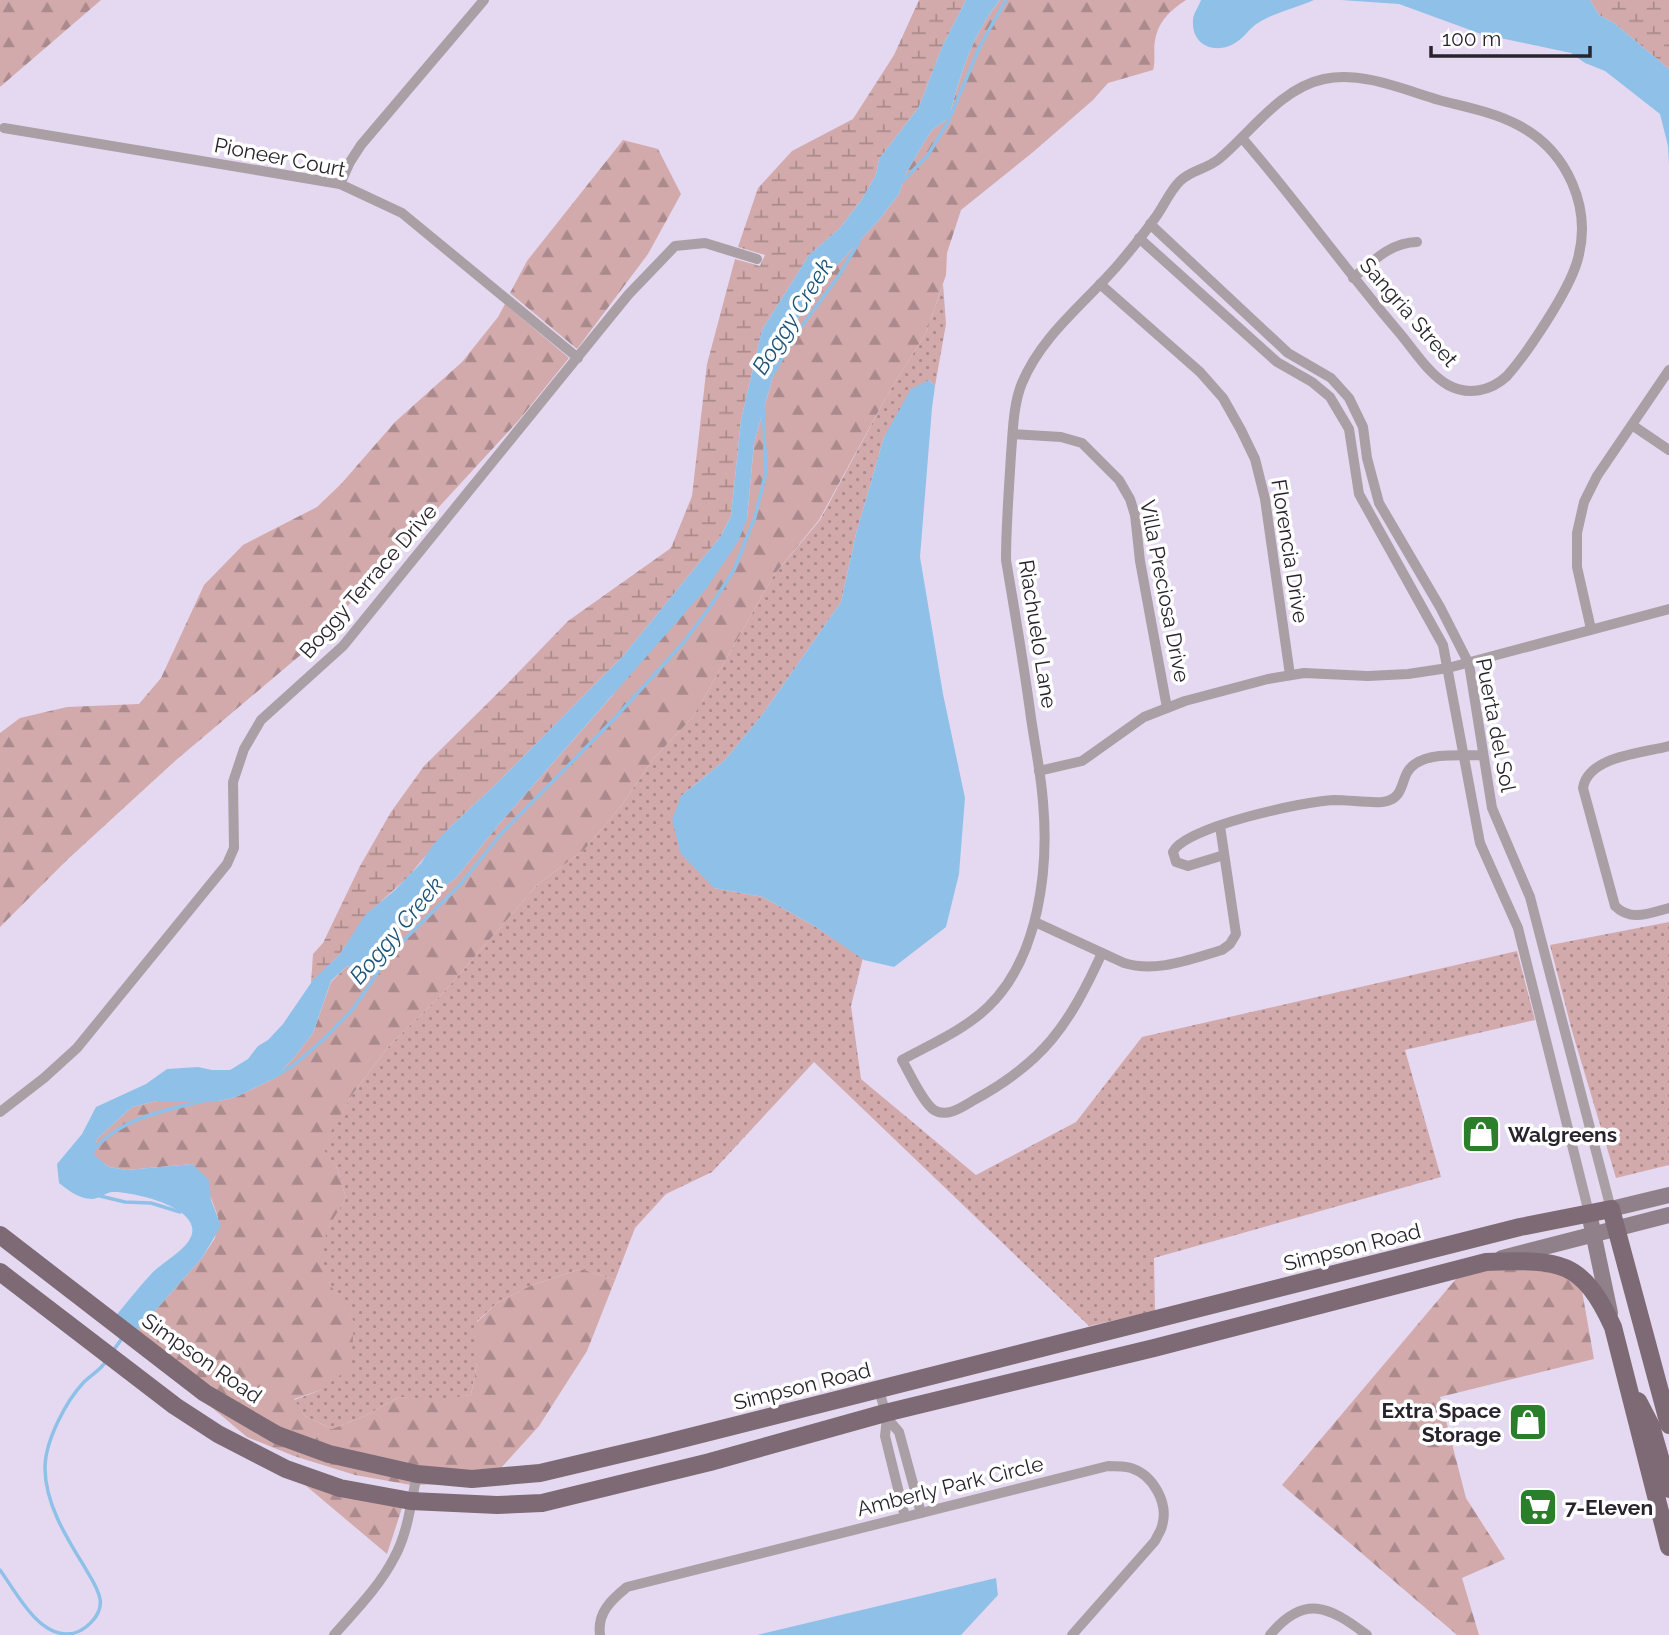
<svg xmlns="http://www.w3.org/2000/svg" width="1669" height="1635" viewBox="0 0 1669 1635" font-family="Raleway,sans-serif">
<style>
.grass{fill:url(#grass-dots)}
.forest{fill:url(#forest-firs)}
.wetland{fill:url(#wetland-marsh)}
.water{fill:#8fc1e8}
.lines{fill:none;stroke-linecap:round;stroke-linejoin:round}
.stream{stroke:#8fc1e8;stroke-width:3.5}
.minor{stroke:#aa9fa5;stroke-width:10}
.secondary{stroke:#908089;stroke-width:16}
.primary{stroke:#7d6a75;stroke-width:18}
.labels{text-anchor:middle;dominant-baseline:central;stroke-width:7;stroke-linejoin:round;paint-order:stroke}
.street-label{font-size:21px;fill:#28242d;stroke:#fff}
.poi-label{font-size:21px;font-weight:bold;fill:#28242d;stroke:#fff;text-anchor:start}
.water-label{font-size:23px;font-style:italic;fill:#1c547a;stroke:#fff}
</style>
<defs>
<pattern id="grass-dots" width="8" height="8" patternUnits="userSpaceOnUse" patternTransform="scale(1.75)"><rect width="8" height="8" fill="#d2aaac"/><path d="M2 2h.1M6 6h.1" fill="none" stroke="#aa8a8c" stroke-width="1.8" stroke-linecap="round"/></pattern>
<pattern id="forest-firs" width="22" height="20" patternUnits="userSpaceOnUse" patternTransform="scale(1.75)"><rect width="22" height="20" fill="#d2aaac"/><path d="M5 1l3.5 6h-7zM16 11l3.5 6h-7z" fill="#aa8a8c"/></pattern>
<pattern id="wetland-marsh" width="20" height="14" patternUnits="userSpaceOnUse" patternTransform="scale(1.75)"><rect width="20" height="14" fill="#d2aaac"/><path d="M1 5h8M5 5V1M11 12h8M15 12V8" fill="none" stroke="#aa8a8c"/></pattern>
</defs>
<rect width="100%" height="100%" fill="#e5d9f1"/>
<g class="grass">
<path d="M943,284l3,40 -11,62 -6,-6 -45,57 -28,97 -15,68 -79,113 -37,45 -44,36 33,92 49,9 53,30 47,31 -12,48 10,73 115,96 100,-53 66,-85 375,-86 18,69 -130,30 36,127 -287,81 1,53 -66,15 -275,-264 -102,110 -46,22 -31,34 -20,52 -34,-11 -49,16 -35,18 -20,18v42l-6,32 -35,6 -37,-4 -34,19 -33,13 -27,-13 -11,-16 27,-10 33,-68c-11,-17 -35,-50 -34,-69 2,-20 16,-39 26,-55l-9,-30 -16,-21 31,-52 36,-48 55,-54 95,-109 46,-34 37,-44 33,-48 39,-41 81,-142 46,-55 69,-128 37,-59z"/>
<polygon points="1669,922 1669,1165 1616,1178 1572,1031 1550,945"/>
</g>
<g class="forest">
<polygon points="0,0 101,0 0,87"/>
<path d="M1000,0h186c-15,10 -28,21 -31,41 -2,9 1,19 -2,29l-45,13 -15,17 -61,53 -71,57 -14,43 -1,22 -20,58 -37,59 -70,128 -45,55 -81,142 -39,41 -33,48 -37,44 -46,34 -95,109 -55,54 -36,48 -30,52 15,21 9,30 -17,28 -9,28 10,30 24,38 -3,45 -30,23 -27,9 11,17 27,13 33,-13 34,-19 37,3 35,-5 6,-32v-41l20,-19 35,-18 49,-16 34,11 -28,71 -48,75 -47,52 -43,6 -38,1 -56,-10 -61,-19 -47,-19 -117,-98 72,-81 13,-20 3,-21 -10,-27 -16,-26 -65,6 -18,-3 -16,-12 4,-16 35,-32 25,-6h62l17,-4 37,-18 20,-20 20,-26 18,-51 15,-15 15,-3 59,-59 36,-27 44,-55 112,-127 135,-177 7,-76 24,-84 24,-48 28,-38 49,-53 20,-26 6,-19 20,-34 7,-11 17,-12c12,-45 22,-81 51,-118z"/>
<polygon points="623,140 658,149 681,194 648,254 577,349 510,293 527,261"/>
<polygon points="505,304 569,358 519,420 310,647 175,761 67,860 0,927 0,733 20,718 67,707 139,704 161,678 204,585 243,545 317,507 341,484 395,422 462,362 498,317"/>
<polygon points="1502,1263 1551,1269 1581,1285 1594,1359 1440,1397 1466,1498 1505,1559 1462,1578 1479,1635 1457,1635 1282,1485 1461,1273"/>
<polygon points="279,1463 403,1505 387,1554"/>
</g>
<g class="wetland">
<polygon points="919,0 966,0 942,47 919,107 879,159 876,175 862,199 840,228 809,255 762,330 741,420 731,516 721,536 623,656 493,787 449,828 407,878 366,915 340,954 311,983 313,954 323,943 360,866 391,812 424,766 505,686 568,621 671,548 692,496 707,364 735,259 760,266 765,255 738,247 758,188 792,151 853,119 894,55"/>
<polygon points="1590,0 1669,0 1669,69 1614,23 1599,15"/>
</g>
<g class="water">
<path d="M966,0h34c-28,35 -40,75 -51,118l-17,12 -7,11 -20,34 -6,19 -20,26 -49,53 -28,38 -24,48 -24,84 -7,76 -9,23 -32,47 -206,234 -44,55 -36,27 -59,59 -15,3 -15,14 -18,52 -20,26 -20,20 -37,18 -17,4h-62l-25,6 -35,32 -3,16 15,12 18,3 65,-6 17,16 2,20 10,26 -19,32 -72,81 -20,-16c14,-17 27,-34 42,-50 11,-11 26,-18 36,-31 24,-33 -56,-51 -76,-50 -7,1 -14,7 -20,7 -13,0 -24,-9 -33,-16l-2,-19 25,-30 14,-27 50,-23 21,-15 31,-2 14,3h18l18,-11 10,-13 10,-6 15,-16 30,-44 27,-26 25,-39 30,-25 26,-27 11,-17 17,-18 44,-41 130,-131 98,-120 10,-20 10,-96 21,-90 47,-75 31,-27 22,-29 14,-24 3,-16 40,-52 23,-60z"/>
<path d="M1201,0h113c-16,7 -36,12 -51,20 -14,7 -15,14 -25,21 -20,15 -47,6 -45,-21 0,-6 6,-14 8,-20z"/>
<polygon points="1341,0 1590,0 1599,15 1614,23 1669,69 1669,165 1668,146 1660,114 1605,71 1585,63 1571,53 1481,34 1399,4"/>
<polygon points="929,380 935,386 932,408 920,557 943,694 965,798 959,874 946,927 894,967 864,960 816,927 763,897 714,888 681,854 672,820 681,796 725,760 762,715 841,602 856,534 884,437 911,389"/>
<polygon points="996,1578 998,1595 961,1635 757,1635"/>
</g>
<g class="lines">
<g class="stream">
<polyline points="902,182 928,155 948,122 980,46 1006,0"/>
<polyline points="774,373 793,338 838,277 859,242"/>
<polyline points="274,1077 294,1065 323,1040 353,1009 378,972 406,938 460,885 500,835 615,718 684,642 710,607 734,570 755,517 766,472 763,407"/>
<path d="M92,1152c28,-35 75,-42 115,-52"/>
<polyline points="96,1195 125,1202 151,1203 180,1212"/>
<polyline points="113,1351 123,1337"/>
<path d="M0,1570c16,22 37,64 67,64 16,0 36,-18 33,-35 -2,-12 -10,-22 -16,-33 -18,-29 -39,-63 -39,-98 0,-27 21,-67 39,-86 8,-8 17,-12 23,-22"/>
</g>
<g class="minor">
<polyline points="4,128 340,184 402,213 578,358"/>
<polyline points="340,184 350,162 361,145 484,0"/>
<polyline points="1150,224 1288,353 1331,378 1349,398 1363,427 1367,458 1379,503 1440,607 1469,664 1492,808 1530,897 1611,1209"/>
<polyline points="1139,238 1277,362 1312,382 1330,397 1349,429 1359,494 1443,645 1480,843 1518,928 1589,1213"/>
<path d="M1353,278c19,-16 38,-36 64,-36"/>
<polyline points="1100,284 1200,372 1223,398 1241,430 1255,459 1265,499 1290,675"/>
<polyline points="1632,425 1669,450"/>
<polyline points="1013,434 1061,437 1082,443 1119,480 1130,499 1135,515 1140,561 1167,708"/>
<polyline points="1591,629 1577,567 1577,533 1584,502 1597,476 1669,370"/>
<path d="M1669,746c-26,7 -81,10 -86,42l32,118c16,16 35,7 54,2"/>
<polyline points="1039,771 1082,761 1144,717 1185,701 1268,679 1304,673 1368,676 1408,674 1448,668 1669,609"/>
<path d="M1224,855l-36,11 -12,-4 -3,-10c11,-25 132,-51 161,-52 16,0 32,3 48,2 26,-3 16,-27 33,-38 17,-12 48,-8 68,-9"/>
<path d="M1035,922l89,41c33,10 66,-4 98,-13l8,-6 6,-10 -16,-108"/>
<path d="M1102,953c-33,72 -58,109 -128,147 -12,7 -27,18 -40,10 -11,-7 -25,-38 -32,-50 29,-16 62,-30 86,-53 51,-49 61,-138 55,-205 -2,-28 -8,-56 -12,-84 -7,-53 -16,-105 -25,-158 0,-35 3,-70 5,-106 2,-23 2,-49 11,-71 20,-48 62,-79 95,-117 13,-15 26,-31 38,-48 9,-12 14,-26 25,-37 11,-11 27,-12 39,-22 32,-27 62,-71 105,-80 38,-8 78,10 115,21 26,7 55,12 79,25 50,26 75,84 59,137 -9,30 -49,90 -70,114 -16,15 -39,20 -59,9 -20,-11 -36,-38 -51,-55 -53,-62 -101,-130 -155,-192"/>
<polyline points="0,1112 44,1078 77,1048 227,864 234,848 233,782 244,749 261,720 343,646 628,295 675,246 705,243 757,259"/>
<polyline points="879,1390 887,1418 899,1432 921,1513"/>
<polyline points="887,1418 885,1436 905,1517"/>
<path d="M334,1635c21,-24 45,-48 60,-77 14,-25 17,-56 23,-84"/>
<path d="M600,1635c-3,-22 11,-35 27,-48l481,-121c7,0 16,0 23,2 22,7 38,35 31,58 -1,5 -5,10 -7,15l-83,94"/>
<path d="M1270,1635c34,-41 59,-29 97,0"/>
</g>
<g class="secondary">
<polyline points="1611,1209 1669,1195"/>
<polyline points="1589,1213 1610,1313"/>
<polyline points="1502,1258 1669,1215"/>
</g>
<g class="primary">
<polyline points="0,1235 205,1393 277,1435 329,1454 417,1474 472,1479 540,1473 654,1446 1520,1227 1611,1209 1669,1425"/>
<path d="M0,1272l175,134 43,28 68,35 54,19 71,13 86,4 45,-2 168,-41 175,-49 269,-65 332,-86c71,-2 95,-5 127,65l56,220"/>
<polyline points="1638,1401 1651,1426 1669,1489"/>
</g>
</g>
<defs>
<g id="shop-square" transform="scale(2.0125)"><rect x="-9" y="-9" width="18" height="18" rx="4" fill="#2c7f2a" stroke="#fff"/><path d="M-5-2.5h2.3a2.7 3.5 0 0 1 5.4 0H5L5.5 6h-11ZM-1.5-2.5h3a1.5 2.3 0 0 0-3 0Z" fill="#fff"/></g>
<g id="supermarket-square" transform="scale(2.0125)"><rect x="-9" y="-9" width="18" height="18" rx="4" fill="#2c7f2a" stroke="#fff"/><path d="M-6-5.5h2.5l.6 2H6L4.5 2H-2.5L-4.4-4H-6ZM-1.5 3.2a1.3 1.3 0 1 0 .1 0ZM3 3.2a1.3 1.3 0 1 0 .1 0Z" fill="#fff"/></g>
</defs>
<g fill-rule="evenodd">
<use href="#shop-square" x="1481" y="1134"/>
<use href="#shop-square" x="1528" y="1422"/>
<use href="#supermarket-square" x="1538" y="1507"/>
</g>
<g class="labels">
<g class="street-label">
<text transform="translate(280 157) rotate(11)">Pioneer Court</text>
<text transform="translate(1409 312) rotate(49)">Sangria Street</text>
<text transform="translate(1290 551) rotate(81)">Florencia Drive</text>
<text transform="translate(368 581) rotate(-49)">Boggy Terrace Drive</text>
<text transform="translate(1165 591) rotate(79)">Villa Preciosa Drive</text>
<text transform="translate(1038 634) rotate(81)">Riachuelo Lane</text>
<text transform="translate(1496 725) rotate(79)">Puerta del Sol</text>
<text transform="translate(1352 1247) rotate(-14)">Simpson Road</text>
<text transform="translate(202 1358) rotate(35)">Simpson Road</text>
<text transform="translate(802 1386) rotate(-14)">Simpson Road</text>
<text transform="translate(950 1486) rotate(-14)">Amberly Park Circle</text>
</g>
<g class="poi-label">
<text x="1508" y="1134">Walgreens</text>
<text x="1501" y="1410" text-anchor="end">Extra Space<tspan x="1501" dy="24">Storage</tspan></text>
<text x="1565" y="1507">7-Eleven</text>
</g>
<g class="water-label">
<text transform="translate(792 316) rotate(-58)">Boggy Creek</text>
<text transform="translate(396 930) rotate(-50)">Boggy Creek</text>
</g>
</g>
<path d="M1431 46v10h159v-10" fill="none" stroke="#28242d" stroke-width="3.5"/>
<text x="1442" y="46" font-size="21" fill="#28242d" stroke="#ffffff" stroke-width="5" paint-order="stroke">100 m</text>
</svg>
